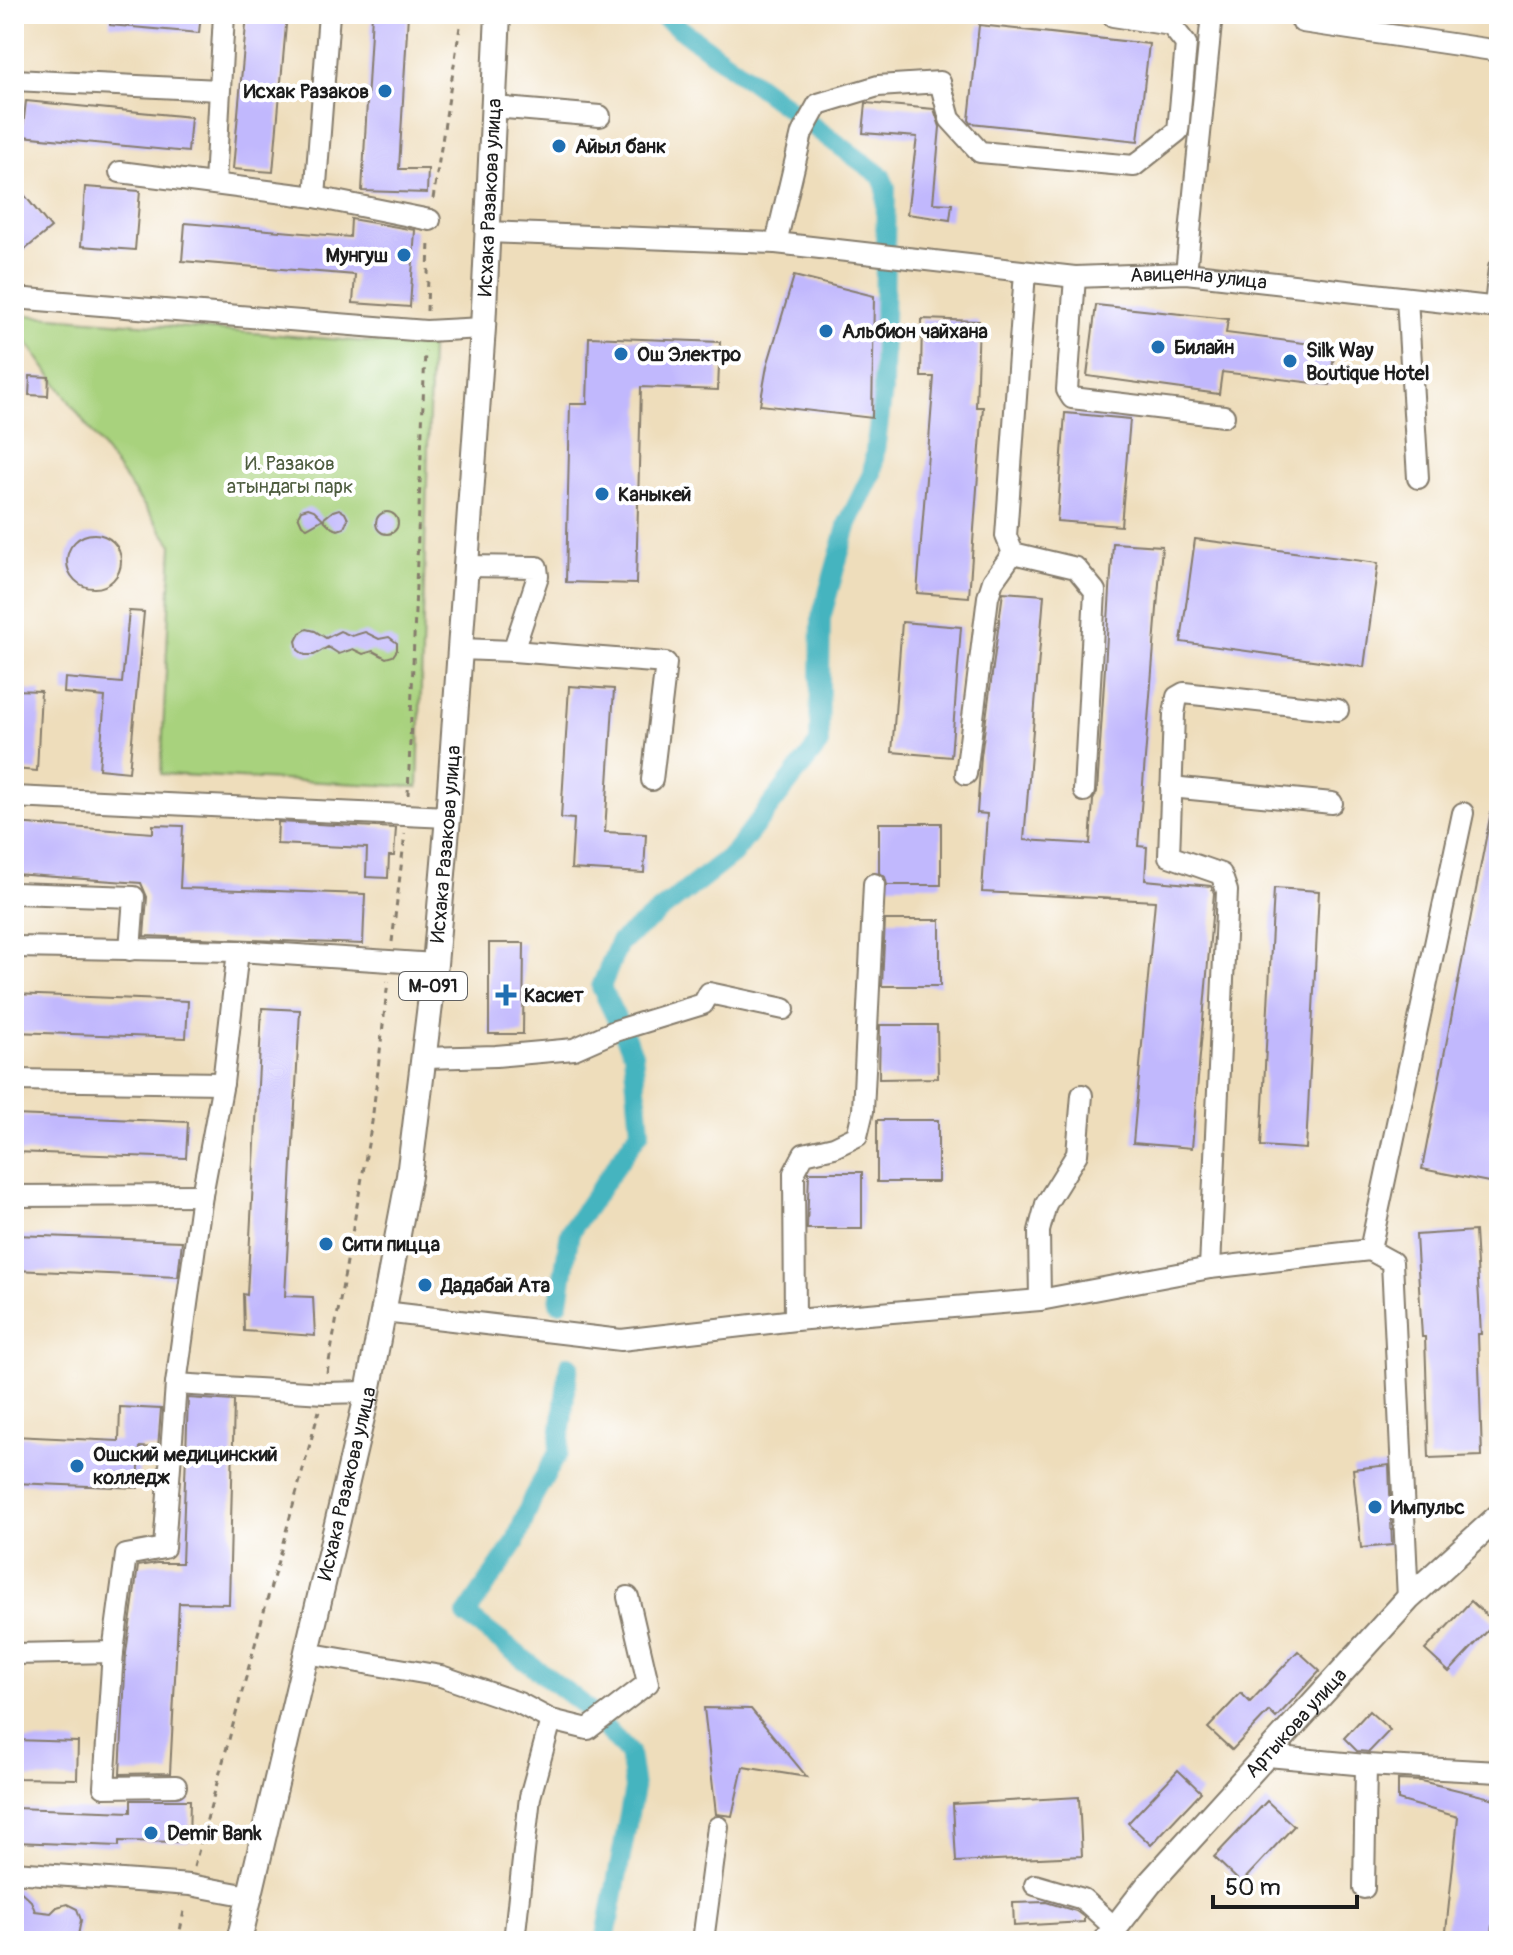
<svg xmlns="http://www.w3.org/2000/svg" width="1513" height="1955" viewBox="0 0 1513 1955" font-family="Pangolin,sans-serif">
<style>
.green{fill:#a8d27d;stroke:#62774c;stroke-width:2}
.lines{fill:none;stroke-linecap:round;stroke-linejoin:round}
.canal{stroke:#45b4bf;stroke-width:20}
.building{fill:#c1b8fd}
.minor-casing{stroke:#857c6c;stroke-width:24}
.major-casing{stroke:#857c6c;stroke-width:28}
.path{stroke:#857c6c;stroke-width:3;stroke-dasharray:6 6;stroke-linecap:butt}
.minor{stroke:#fff;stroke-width:20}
.major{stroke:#fff;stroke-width:24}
.poi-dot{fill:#1f6fb2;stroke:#fff;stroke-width:3}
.labels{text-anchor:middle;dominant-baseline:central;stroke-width:8;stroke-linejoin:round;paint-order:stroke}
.shield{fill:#fff;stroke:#606060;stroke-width:2}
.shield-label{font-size:18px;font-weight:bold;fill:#1c1c1c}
.poi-label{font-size:20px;font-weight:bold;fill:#1c1c1c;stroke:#fff;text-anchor:start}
.street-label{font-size:20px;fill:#1c1c1c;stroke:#fff}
.park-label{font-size:20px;fill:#4d5c3e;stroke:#fff}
</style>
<rect width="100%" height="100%" fill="#fff"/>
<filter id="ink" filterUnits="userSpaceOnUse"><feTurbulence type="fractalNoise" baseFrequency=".0125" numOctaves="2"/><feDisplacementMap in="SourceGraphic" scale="16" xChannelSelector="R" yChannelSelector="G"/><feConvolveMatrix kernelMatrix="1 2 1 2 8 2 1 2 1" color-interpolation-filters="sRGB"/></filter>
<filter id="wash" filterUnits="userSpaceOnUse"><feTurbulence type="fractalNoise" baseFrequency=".006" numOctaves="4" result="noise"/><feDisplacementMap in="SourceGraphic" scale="32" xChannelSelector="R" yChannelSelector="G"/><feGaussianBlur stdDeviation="1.8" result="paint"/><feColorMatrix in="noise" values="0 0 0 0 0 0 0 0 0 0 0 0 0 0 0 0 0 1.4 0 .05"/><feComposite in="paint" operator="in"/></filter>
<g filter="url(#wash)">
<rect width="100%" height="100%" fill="#edb"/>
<polygon class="green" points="14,314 431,347 418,787 161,774 172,545 14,324"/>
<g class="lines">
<g class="canal">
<polyline points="559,1302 570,1232 640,1131 633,1053 601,987 619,943 733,854 819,744 821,618 848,523 872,474 883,391 886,188 881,176 660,14"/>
<polyline points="569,1365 558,1453 533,1497 515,1543 466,1615 581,1703 629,1753 634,1788 605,1941"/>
</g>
</g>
<g id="blocks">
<g class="building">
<polygon points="110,14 201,14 199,33 110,25"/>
<polygon points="247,14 287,14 273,172 233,169"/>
<polygon points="372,14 408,14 399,169 428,169 427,193 362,191"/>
<polygon points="979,25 1149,44 1138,141 971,123 969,120"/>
<polygon points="26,101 191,117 188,152 22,136"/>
<polygon points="866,103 934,109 940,127 933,203 952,204 950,220 907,214 917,137 863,133"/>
<polygon points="14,182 51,228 22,252 14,242"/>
<polygon points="85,187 140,191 135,250 81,246"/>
<polygon points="351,219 415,230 410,307 353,303 355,275 182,261 185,223 350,237"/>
<polygon points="794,276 874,296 872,418 760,405 767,366"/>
<polygon points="1096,305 1228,319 1226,333 1335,347 1330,385 1222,372 1219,394 1087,376"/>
<polygon points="922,319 979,321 976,407 983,407 969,597 917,593 934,377 921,377"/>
<polygon points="589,337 720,342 718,390 641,387 636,584 566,582 570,404 587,404"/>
<polygon points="30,376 49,377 48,396 29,395"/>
<polygon points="1065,413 1130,419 1121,526 1057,521"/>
<polygon points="308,508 314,510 323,519 307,528 302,525 298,516 301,510"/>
<polygon points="339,509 345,513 348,519 344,528 338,530 332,528 323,519 333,511"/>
<circle cx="387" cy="523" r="11"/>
<circle cx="94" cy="561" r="27"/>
<polygon points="1195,539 1378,563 1364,667 1181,642"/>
<polygon points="1113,543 1162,546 1138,846 1147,847 1145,880 1211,886 1214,893 1192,1148 1133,1143 1155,901 982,892 987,814 977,813 981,756 1003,592 1044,595 1024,840 1090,844 1093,800 1097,792"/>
<polygon points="129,611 144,612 129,772 99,769 105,697 64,693 65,678 122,683"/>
<polygon points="902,622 961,627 951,757 892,752"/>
<polygon points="307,629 315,631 326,638 340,631 352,636 365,632 379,639 389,637 397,643 397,650 393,656 386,658 373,651 363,654 353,649 339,654 328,647 314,655 305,655 298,650 296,641 300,633"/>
<polygon points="569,686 614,689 605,832 646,834 644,873 571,869 574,819 561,818"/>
<polygon points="14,690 41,691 37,771 14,769"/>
<polygon points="1491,812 1499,812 1499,1184 1422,1169"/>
<polygon points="278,822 396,828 394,856 389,856 388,878 366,877 367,848 277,844"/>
<polygon points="14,823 153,833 153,825 183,826 180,888 365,894 363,944 144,936 147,897 141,883 14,874"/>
<polygon points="879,823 941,823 941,885 887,885 885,877 879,872"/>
<polygon points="1274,888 1319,891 1306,1149 1261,1146"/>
<polygon points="885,920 940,920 940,986 882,986"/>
<polygon points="489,943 524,943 523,1034 489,1034"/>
<polygon points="14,994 188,1001 186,1038 14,1032"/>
<polygon points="262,1008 300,1010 285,1296 313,1297 315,1336 244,1331 243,1294 247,1295"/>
<polygon points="880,1025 937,1025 938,1078 879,1079"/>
<polygon points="14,1115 188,1122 186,1158 14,1152"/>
<rect x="877" y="1120" width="61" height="62"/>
<polygon points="809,1172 862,1172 862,1229 807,1229"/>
<polygon points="1475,1231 1481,1334 1478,1334 1482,1456 1429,1458 1425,1337 1422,1337 1416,1235"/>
<polygon points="14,1235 182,1241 178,1277 14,1270"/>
<polygon points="188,1398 234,1401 229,1604 179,1603 170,1773 120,1774 126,1653 138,1566 157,1563 182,1563"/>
<polygon points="120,1407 161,1409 158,1448 140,1447 138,1488 14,1483 14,1436 119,1441"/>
<polygon points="1389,1465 1392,1545 1361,1548 1353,1469"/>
<polygon points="1471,1601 1495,1623 1449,1672 1425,1650"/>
<polygon points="1298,1651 1320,1671 1276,1718 1269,1711 1232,1750 1208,1728 1241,1693 1250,1702"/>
<polygon points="704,1708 751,1709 807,1777 743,1767 732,1816 716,1814"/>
<polygon points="1369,1711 1390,1730 1369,1752 1357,1751 1344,1738"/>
<polygon points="14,1740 78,1742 77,1779 14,1778"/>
<polygon points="1178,1770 1201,1792 1151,1845 1128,1823"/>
<polygon points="1398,1780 1421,1781 1499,1800 1499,1880 1491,1941 1445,1941 1458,1817 1398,1800"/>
<polygon points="1079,1797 1082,1856 956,1862 953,1804"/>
<polygon points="131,1800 190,1800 189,1842 119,1841 119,1846 14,1842 14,1808 131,1812"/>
<polygon points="1267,1801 1294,1826 1241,1883 1214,1857"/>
<polygon points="14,1885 31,1901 35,1911 51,1913 57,1907 67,1904 77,1909 81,1920 77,1941 14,1941"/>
<polygon points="1046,1902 1076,1911 1084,1917 1084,1922 1014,1926 1013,1903"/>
</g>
</g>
</g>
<g filter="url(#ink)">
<use href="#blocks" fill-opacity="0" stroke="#857c6c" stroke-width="2"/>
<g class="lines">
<g class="minor-casing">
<g id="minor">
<polyline points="1302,14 1302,22 1499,51"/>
<polyline points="14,80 219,90"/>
<polyline points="494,107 600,116"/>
<polyline points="120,172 315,197 430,220"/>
<polyline points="215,184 224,14"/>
<polyline points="315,197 329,14"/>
<path id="s1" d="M487,232l289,11 299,34 111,-4 313,35"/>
<polyline points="776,243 802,133 818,104 878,86 940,82 950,119 980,152 1134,166 1178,131 1186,44 1171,25 1113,16"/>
<polyline points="1025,272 1006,536 1013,553 1076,568 1095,591 1084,791"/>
<polyline points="1186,273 1212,14"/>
<polyline points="1075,277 1067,390 1072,398 1224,416"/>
<polyline points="14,298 426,331 483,328"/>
<polyline points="1407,298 1418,478"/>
<polyline points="1495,307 1499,268"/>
<polyline points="465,566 537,567 538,576 513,651"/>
<polyline points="460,649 513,651 666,663 652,780"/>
<polyline points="966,774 988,597 993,581 1013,553"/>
<polyline points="1171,787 1332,803"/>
<polyline points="14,797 448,817"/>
<polyline points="14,893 134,897 130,950"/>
<polyline points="14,947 238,951 435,964"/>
<polyline points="425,1058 496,1056 574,1049 615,1031 703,1004 709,993 784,1009"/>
<polyline points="14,1080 223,1083"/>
<polyline points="14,1196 202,1195"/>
<polyline points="1370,1250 1463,813"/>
<polyline points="1210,1268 1227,891 1221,874 1169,856 1174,714 1177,697 1184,693 1338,710"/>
<polyline points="1040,1300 1039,1231 1046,1204 1077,1154 1082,1095"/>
<polyline points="384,1312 621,1340 795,1320 1040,1300 1210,1268 1370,1250 1392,1262 1408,1599"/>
<polyline points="795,1320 794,1173 804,1154 834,1147 857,1136 863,1111 874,884"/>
<polyline points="176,1384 324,1393 368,1392"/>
<polyline points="306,1653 441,1676 519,1703 551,1720 588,1729 648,1683 628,1597"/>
<polyline points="14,1654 113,1652"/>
<polyline points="1268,1756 1366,1765 1499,1772"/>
<polyline points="176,1786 104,1787 113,1652 126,1555 164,1548 176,1384 202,1195 223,1083 238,951"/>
<polyline points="14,1872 190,1885 249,1896"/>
<polyline points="1035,1885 1083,1899 1115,1928"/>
<polyline points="1364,1888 1366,1765"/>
<polyline points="514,1941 530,1797 551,1720"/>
<polyline points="703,1941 718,1827"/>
</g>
</g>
<g class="major-casing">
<g id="major">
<path id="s2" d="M239,1941l129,-549 41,-216 26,-212 13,-147 35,-489 15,-314"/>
<path id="s3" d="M1105,1941l45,-58 258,-284 91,-83"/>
</g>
</g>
<g class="path">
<polyline points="433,199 462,14"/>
<polyline points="427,311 429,239"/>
<polyline points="408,795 425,351"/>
<polyline points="392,942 405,834"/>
<polyline points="327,1373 372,1122 388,981"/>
<polyline points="194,1867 319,1411"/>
<polyline points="178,1941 185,1906"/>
</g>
<use href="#minor" class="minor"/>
<use href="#major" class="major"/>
</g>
</g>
<g class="poi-dot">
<circle cx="385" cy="91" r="8"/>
<circle cx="559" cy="146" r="8"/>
<circle cx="404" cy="255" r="8"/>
<circle cx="826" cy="331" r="8"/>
<circle cx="1158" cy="347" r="8"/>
<circle cx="621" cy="354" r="8"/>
<circle cx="1290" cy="361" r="8"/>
<circle cx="602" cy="494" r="8"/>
<path d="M502 983h8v8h8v8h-8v8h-8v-8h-8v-8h8z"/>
<circle cx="326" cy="1244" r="8"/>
<circle cx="425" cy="1285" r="8"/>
<circle cx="77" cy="1466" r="8"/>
<circle cx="1375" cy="1507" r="8"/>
<circle cx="151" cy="1833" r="8"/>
</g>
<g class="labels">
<rect class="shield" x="399" y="972" width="68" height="28" rx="6"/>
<g class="shield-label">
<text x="433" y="986">М-091</text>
</g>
<g class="poi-label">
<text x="369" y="91" text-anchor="end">Исхак Разаков</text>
<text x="575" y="146">Айыл банк</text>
<text x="388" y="255" text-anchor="end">Мунгуш</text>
<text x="842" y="331">Альбион чайхана</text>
<text x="1174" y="347">Билайн</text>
<text x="1306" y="350">Silk Way<tspan x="1306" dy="23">Boutique Hotel</tspan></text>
<text x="637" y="354">Ош Электро</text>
<text x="618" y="494">Каныкей</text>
<text x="524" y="995">Касиет</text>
<text x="342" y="1244">Сити пицца</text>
<text x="441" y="1285">Дадабай Ата</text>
<text x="93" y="1454">Ошский медицинский<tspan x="93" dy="23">колледж</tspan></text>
<text x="1391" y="1507">Импульс</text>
<text x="167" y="1833">Demir Bank</text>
</g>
<g class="street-label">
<text stroke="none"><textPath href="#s2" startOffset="1766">Исхака Разакова улица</textPath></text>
<text stroke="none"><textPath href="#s1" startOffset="714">Авиценна улица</textPath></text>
<text stroke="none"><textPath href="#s2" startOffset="1118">Исхака Разакова улица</textPath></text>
<text stroke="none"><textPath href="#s2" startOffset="470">Исхака Разакова улица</textPath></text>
<text stroke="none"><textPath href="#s3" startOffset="290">Артыкова улица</textPath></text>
</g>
<g class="park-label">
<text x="290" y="463">И. Разаков<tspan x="290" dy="23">атындагы парк</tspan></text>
</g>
</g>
<rect width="1513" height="1955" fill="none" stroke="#fff" stroke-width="48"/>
<path d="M1213 1895v12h144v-12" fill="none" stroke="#1c1c1c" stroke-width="4"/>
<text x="1225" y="1895" font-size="24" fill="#1c1c1c" stroke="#ffffff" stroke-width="6" paint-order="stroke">50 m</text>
</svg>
